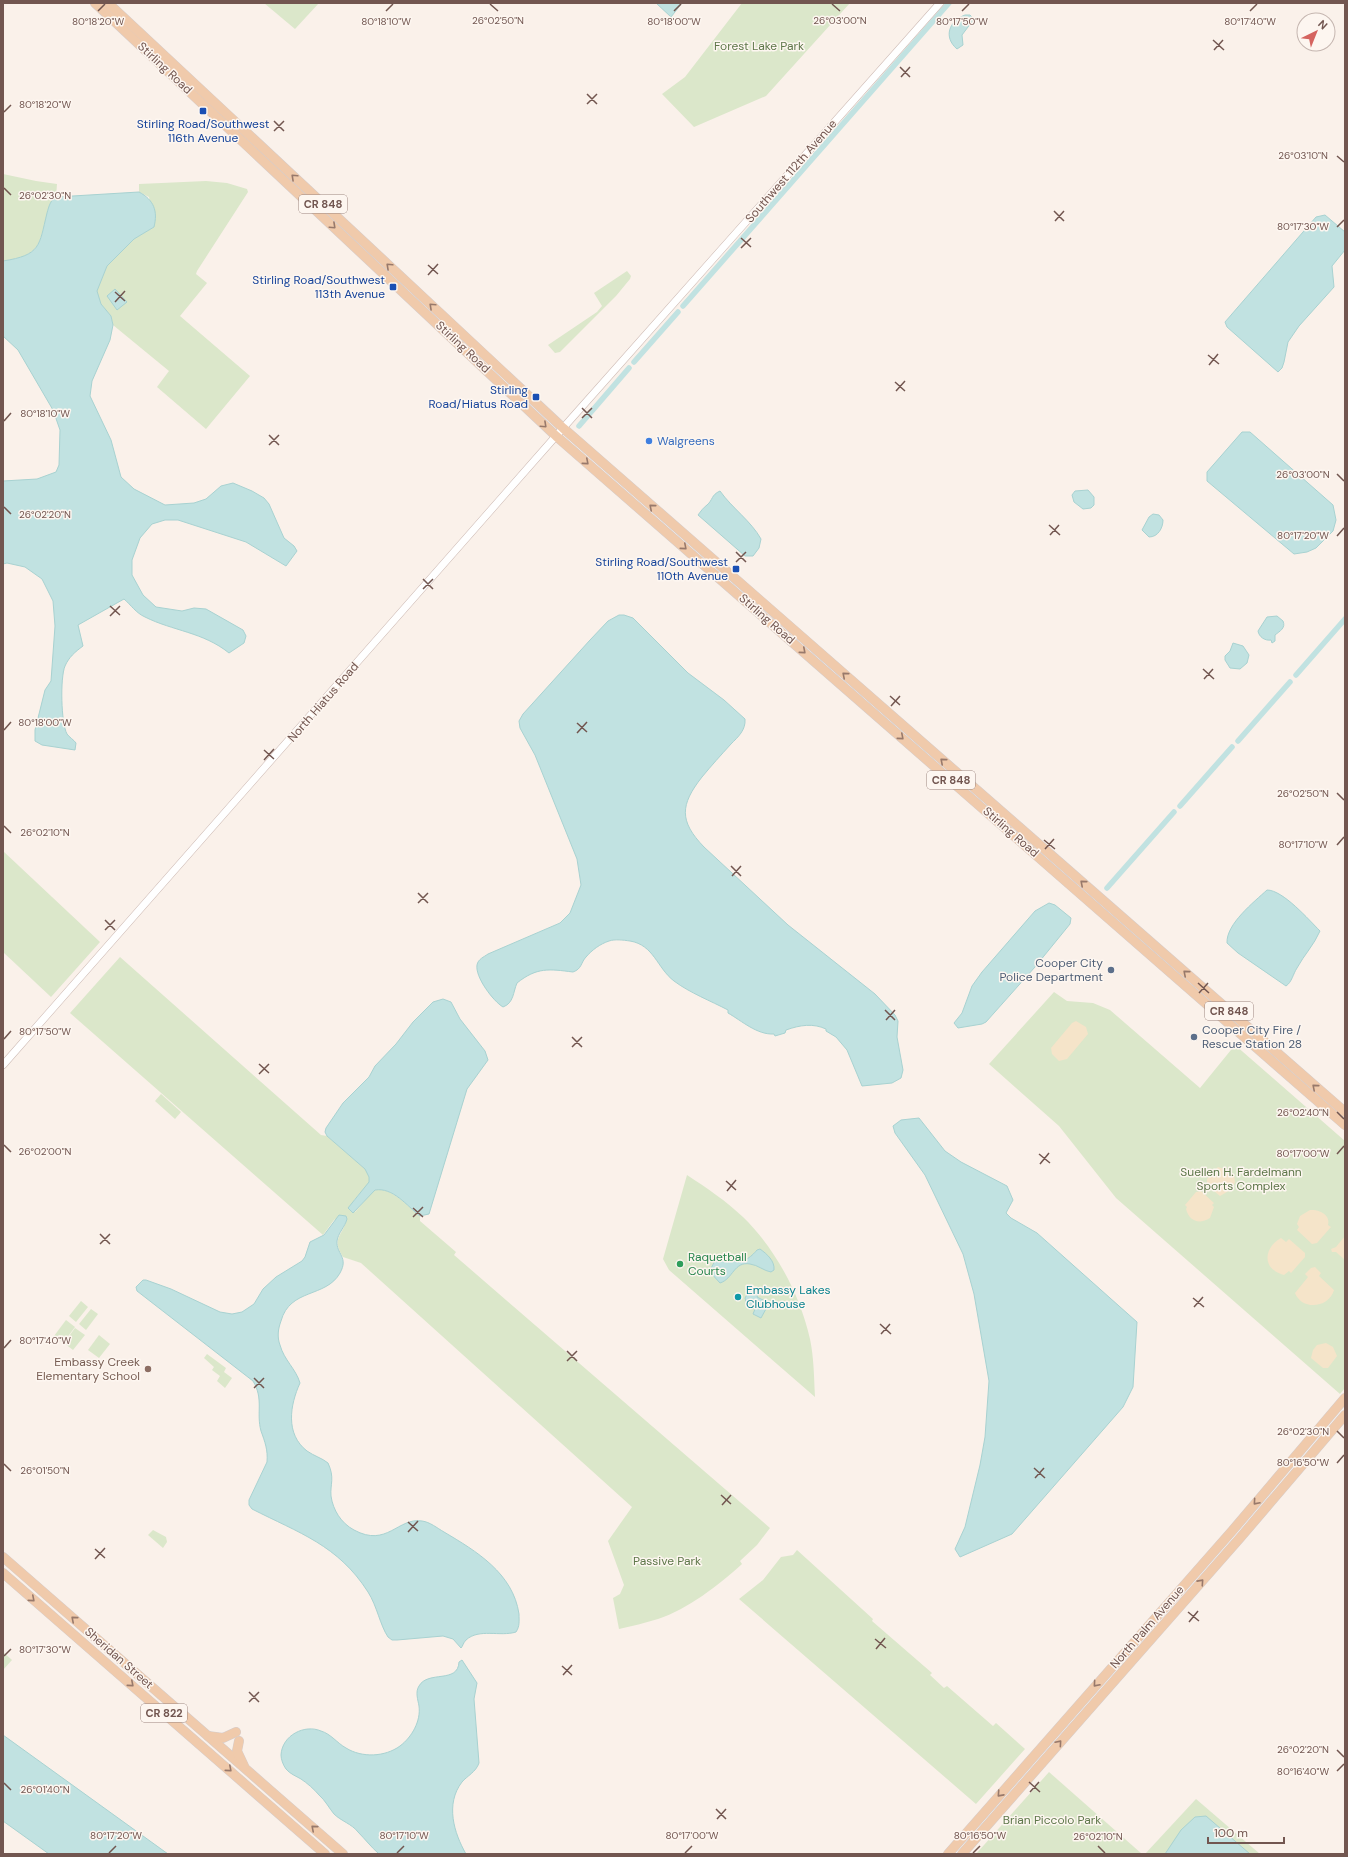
<svg xmlns="http://www.w3.org/2000/svg" width="1348" height="1857" viewBox="0 0 1348 1857" font-family="'DM Sans',sans-serif">
<style>
.green{fill:#dbe7ca}
.sand{fill:#f5e4c9}
.water{fill:#c1e2e1;stroke:#a8d2d1}
.lines{fill:none;stroke-linecap:round;stroke-linejoin:round}
.canal{stroke:#c1e2e1;stroke-width:5.5}
.minor-casing{stroke:#cdbab4;stroke-width:8}
.major-casing{stroke:#d5ccca;stroke-width:10}
.minor{stroke:#fff;stroke-width:7}
.major{stroke:#f0caab;stroke-width:9}
.oneway{stroke:#98796b}
.ticks{fill:none;stroke:#725650;stroke-width:1.5}
.transit-dot{fill:#1a4fb4;stroke:#fdf6f0;stroke-width:1.5}
.shop-dot{fill:#3f7fe0;stroke:#fdf6f0;stroke-width:1.5}
.service-dot{fill:#5c6f8a;stroke:#fdf6f0;stroke-width:1.5}
.leisure-dot{fill:#2e9e5b;stroke:#fdf6f0;stroke-width:1.5}
.culture-dot{fill:#0f9aa8;stroke:#fdf6f0;stroke-width:1.5}
.education-dot{fill:#8d6e63;stroke:#fdf6f0;stroke-width:1.5}
.labels{text-anchor:middle;dominant-baseline:central;stroke-width:3;stroke-linejoin:round;paint-order:stroke}
.shield{fill:#fdf6f0;stroke:#9c8680;stroke-width:1}
.shield-label{font-size:11px;font-weight:bold;fill:#725650}
.park-label{font-size:12px;fill:#5e774a;stroke:#fdf6f0}
.street-label{font-size:12px;fill:#725650;stroke:#fdf6f0}
.transit-label{font-size:12px;fill:#164399;stroke:#fdf6f0;text-anchor:end}
.shop-label{font-size:12px;fill:#366cbe;stroke:#fdf6f0;text-anchor:start}
.service-label{font-size:12px;fill:#4e5e75;stroke:#fdf6f0;text-anchor:end}
.leisure-label{font-size:12px;fill:#27864d;stroke:#fdf6f0;text-anchor:start}
.culture-label{font-size:12px;fill:#0d838f;stroke:#fdf6f0;text-anchor:start}
.education-label{font-size:12px;fill:#785e54;stroke:#fdf6f0;text-anchor:end}
.ticks-label{font-size:10px;text-anchor:middle;fill:#725650;stroke:#fdf6f0;stroke-width:3;stroke-linejoin:round;paint-order:stroke}
</style>
<rect width="100%" height="100%" fill="#faf1ea"/>
<g class="green">
<polygon points="264,3 319,3 295,29"/>
<polygon points="742,3 850,3 766,96 694,127 662,94 685,77"/>
<path d="M3,174l33,7 21,3 -1,13c-4,3 -5,6 -6,11 -13,33 -4,47 -47,53z"/>
<polygon points="206,181 227,183 247,189 248,192 197,271 196,274 207,283 180,316 250,376 206,429 157,387 169,371 113,325 111,316 101,304 96,291 107,266 134,239 154,227 149,197 139,192 139,184"/>
<polygon points="627,271 631,276 630,279 616,296 560,352 555,353 548,345 597,312 602,306 594,293"/>
<polygon points="3,851 100,942 51,997 3,952"/>
<path d="M120,957l201,178 6,1 38,33 3,3 2,10 -16,18 1,12c6,-6 12,-16 19,-21 13,-8 37,18 46,25v5l36,31 -2,3 316,273 -13,17 -17,16 2,3c-23,21 -54,45 -84,55 -13,4 -26,7 -39,10l-6,-31 7,-4 4,-9 -16,-44 24,-34 -271,-244 -18,-6c-12,-19 -1,-20 4,-38l-5,-4 -8,5 -11,15 -253,-222z"/>
<polygon points="1054,992 1067,1001 1093,1003 1110,1010 1200,1088 1235,1045 1345,1141 1345,1388 1340,1394 1116,1198 1059,1126 989,1064"/>
<polygon points="161,1094 181,1112 175,1119 155,1101"/>
<path d="M687,1175c20,13 39,26 56,42 33,32 57,78 67,122 4,19 4,39 5,58l-146,-127 -6,-11z"/>
<polygon points="81,1301 88,1307 76,1322 69,1316"/>
<polygon points="91,1309 98,1314 86,1330 79,1324"/>
<polygon points="66,1320 75,1327 63,1343 54,1336"/>
<polygon points="75,1328 85,1335 73,1350 64,1343"/>
<polygon points="99,1335 110,1344 99,1358 88,1350"/>
<polygon points="207,1354 226,1368 224,1372 232,1378 225,1388 217,1381 220,1376 212,1370 214,1367 204,1358"/>
<polygon points="153,1530 166,1537 167,1542 163,1548 148,1535"/>
<polygon points="797,1550 873,1619 872,1621 932,1673 930,1675 944,1688 947,1686 993,1726 996,1723 1025,1749 976,1804 739,1599 763,1580 781,1557 793,1555"/>
<polygon points="3,1652 12,1660 3,1670"/>
<polygon points="1049,1772 1142,1854 976,1854"/>
<polygon points="1196,1799 1260,1854 1145,1854"/>
</g>
<g class="sand">
<polygon points="1076,1021 1086,1027 1088,1034 1067,1059 1059,1061 1052,1054 1051,1048 1072,1023"/>
<polygon points="1218,1167 1230,1171 1234,1175 1235,1182 1232,1189 1220,1196 1207,1185 1207,1179"/>
<path d="M1201,1191l13,12 -2,2 2,2 -4,11c-11,7 -21,3 -24,-9l1,-2 -2,-2 11,-13z"/>
<path d="M1310,1210c9,-1 21,5 18,15l3,2 -14,16 -5,1 -15,-14 2,-3 -2,-3 3,-8z"/>
<polygon points="1345,1236 1345,1260 1336,1252 1332,1252 1331,1249 1336,1247"/>
<path d="M1281,1238l5,4 3,-3 16,14v4l-14,16 -2,-2 -5,4c-23,-6 -20,-28 -3,-37z"/>
<path d="M1315,1267l6,6 -2,3 15,14c-5,18 -32,21 -39,3l13,-16 -3,-3 6,-6z"/>
<polygon points="1326,1343 1333,1347 1337,1356 1328,1368 1323,1368 1311,1358 1313,1350 1317,1345"/>
</g>
<g class="water">
<polygon points="656,3 682,3 671,17"/>
<path d="M965,15h5l4,4 -12,16 1,10 -6,4c-14,-12 -8,-28 8,-34z"/>
<path d="M139,192c15,8 19,19 15,35l-20,12 -27,27 -10,25 4,13 10,12 2,9 -3,15 -18,41 -2,15 21,44 10,37 13,12 31,16 29,-2 12,-4 15,-13 12,-3 19,8 12,7 5,6 15,34 10,8 3,5 -11,15 -40,-24 -68,-22h-13l-13,4 -12,14 -8,22v15l11,20 13,12 26,4 12,-3 12,1 37,21 3,6 -2,7 -15,10c-26,-21 -56,-22 -84,-36 -9,-4 -14,-12 -21,-18l-46,26 5,21c-8,6 -14,11 -18,20 -5,12 -4,57 2,68 2,3 7,6 9,9l-1,7 -33,-5 -7,-4v-11l10,-40 6,-9 4,-55 -2,-25 -11,-22 -17,-12 -18,-4 -4,1v-83l34,-2 19,-7 3,-7 1,-35 -7,-20 -35,-60 -15,-14v-75c38,-6 36,-15 44,-48 2,-7 3,-12 9,-16z"/>
<polygon points="1325,215 1345,232 1345,250 1332,266 1334,287 1299,326 1288,342 1284,362 1282,368 1278,372 1227,327 1225,322 1316,217"/>
<polygon points="115,289 127,302 117,310 107,296"/>
<polygon points="1242,432 1250,432 1333,505 1336,520 1333,531 1316,548 1307,552 1294,554 1207,481 1207,472"/>
<polygon points="1088,490 1094,497 1094,505 1091,508 1083,509 1074,502 1072,495 1075,491"/>
<path d="M720,491c12,17 31,30 41,48l-2,9 -6,8h-8l-47,-41c3,-4 5,-7 9,-10 6,-5 4,-10 13,-14z"/>
<path d="M1153,514l6,1 4,5c0,8 -5,17 -14,17l-7,-7 7,-13z"/>
<path d="M619,615h5l9,3 55,55 36,27 21,19c1,11 -7,18 -14,25 -10,11 -20,22 -29,33 -22,28 -23,44 2,70l84,78 87,69 20,21 3,6 -1,16 6,33 -2,8 -9,5 -30,3 -15,-36 -11,-13 -10,-6v-2c-13,-6 -26,-4 -40,1l-1,3 -10,3 -1,-2c-17,1 -32,-13 -46,-21v-3c-17,-9 -38,-17 -54,-29 -17,-13 -20,-36 -44,-40 -7,-1 -15,-2 -21,0 -9,3 -17,9 -23,16 -5,5 -4,12 -13,15 -24,-3 -36,-5 -56,11 -4,9 -3,20 -14,24 -10,-6 -28,-30 -26,-42 1,-6 7,-8 11,-11l72,-31 10,-10 11,-28 -4,-26 -42,-104 -15,-27 -1,-7 4,-7 67,-74 18,-19z"/>
<path d="M1277,616l6,5c3,7 -3,10 -8,14v6l-3,2 -1,-3c-6,1 -12,-3 -13,-9l9,-14z"/>
<polygon points="1233,643 1243,646 1249,655 1247,663 1240,669 1230,668 1225,660 1225,656 1230,651"/>
<path d="M1267,890c16,0 42,30 53,41 -6,14 -16,24 -23,37 -4,6 -5,14 -11,18l-48,-33 -11,-10c-1,-19 27,-41 40,-53z"/>
<polygon points="1049,903 1055,905 1071,918 1070,924 1035,967 986,1022 982,1024 958,1028 954,1023 962,1013 972,986 982,972 1035,911"/>
<path d="M443,999l8,3 9,17 25,32 3,9 -21,29 -38,125 -9,2c-13,-10 -27,-29 -45,-26l-22,23 -5,-5 21,-26v-5l-4,-8 -38,-33 -2,-4 1,-4 17,-25 26,-26 6,-11 21,-22 17,-22 20,-20z"/>
<polygon points="919,1118 945,1151 961,1162 1007,1186 1013,1200 1006,1213 1011,1218 1037,1233 1137,1322 1133,1387 1123,1407 1012,1534 960,1557 955,1549 965,1527 980,1465 985,1437 989,1381 974,1294 963,1254 925,1175 895,1133 893,1126 901,1120"/>
<path d="M339,1215l7,1 1,3c-2,8 -9,14 -10,22 -1,13 12,16 3,32 -14,25 -50,15 -59,48 -3,8 -4,16 -1,24 4,15 16,24 20,38 -10,22 -15,51 7,68 7,5 15,7 21,12 7,15 2,21 3,33 2,14 10,27 23,34 33,18 44,-13 68,-9 8,1 15,7 22,11 32,19 69,41 75,82 0,7 1,12 -3,18 -16,5 -37,-4 -50,8 -3,3 -3,6 -5,8l-8,-9 -10,-3 -46,4h-5l-4,-3c-8,-12 -11,-31 -20,-45 -30,-47 -69,-59 -116,-83l-3,-4v-5l18,-38c1,-12 -2,-20 -6,-31 -5,-18 3,-32 -8,-50l-116,-90 -1,-4 7,-7h3l25,9 49,23 12,2 10,-2 12,-8 9,-15 13,-12 26,-16 3,-4 5,-15 14,-7z"/>
<path d="M760,1249c7,5 15,12 14,21l-3,2c-7,-1 -13,-7 -21,-8 -16,-3 -17,15 -30,19l-10,-11c1,-5 7,-17 13,-16 3,0 7,3 9,4 10,5 19,-3 25,-10z"/>
<polygon points="751,1288 759,1292 757,1297 765,1301 767,1307 761,1318 753,1314 755,1309 747,1305 745,1298"/>
<path d="M462,1660l15,23 -3,16 5,64c-3,9 -12,13 -17,19 -17,22 -8,51 4,72h-87c-8,-7 -14,-15 -21,-22 -6,-8 -17,-11 -24,-18 -5,-6 -9,-14 -15,-19 -5,-6 -12,-12 -18,-16 -5,-3 -11,-5 -15,-10 -3,-4 -5,-10 -5,-14 1,-20 24,-31 40,-24 10,3 16,12 25,17 16,10 39,9 54,-2 12,-9 21,-25 19,-40 -1,-6 -4,-14 0,-20 9,-16 39,-2 40,-24z"/>
<polygon points="3,1735 168,1854 49,1854 3,1821"/>
<polygon points="1206,1816 1250,1854 1165,1854 1181,1830 1195,1817"/>
</g>
<g class="lines">
<g class="canal">
<polyline points="683,306 949,3"/>
<polyline points="634,362 678,312"/>
<polyline points="579,426 629,368"/>
<polyline points="1296,675 1345,619"/>
<polyline points="1238,741 1290,682"/>
<polyline points="1180,806 1232,747"/>
<polyline points="1107,888 1174,812"/>
</g>
<g class="minor-casing">
<polyline id="minor" points="3,1065 563,428 940,3"/>
</g>
<g class="major-casing">
<g id="major">
<polyline points="95,3 556,436 1345,1125"/>
<polyline points="108,3 563,428 1345,1112"/>
<polyline points="3,1557 343,1854"/>
<polyline points="3,1573 325,1854"/>
<polyline points="208,1736 223,1738 236,1732"/>
<polyline points="239,1741 237,1751 244,1766"/>
<polyline points="948,1854 1232,1531 1345,1398"/>
<polyline points="962,1854 1240,1538 1345,1415"/>
</g>
</g>
<use href="#minor" class="minor"/>
<use href="#major" class="major"/>
</g>
<defs><path id="oneway-chevron" d="M-2-3.5L2.5 0L-2 3.5" fill="none" stroke-width="1.6" stroke-linecap="round" stroke-linejoin="round"/></defs>
<g class="oneway">
<use href="#oneway-chevron" transform="translate(294 177) rotate(-137)"/>
<use href="#oneway-chevron" transform="translate(333 226) rotate(43)"/>
<use href="#oneway-chevron" transform="translate(389 266) rotate(-137)"/>
<use href="#oneway-chevron" transform="translate(432 306) rotate(-137)"/>
<use href="#oneway-chevron" transform="translate(544 425) rotate(43)"/>
<use href="#oneway-chevron" transform="translate(586 462) rotate(41)"/>
<use href="#oneway-chevron" transform="translate(652 507) rotate(-139)"/>
<use href="#oneway-chevron" transform="translate(684 547) rotate(41)"/>
<use href="#oneway-chevron" transform="translate(803 651) rotate(41)"/>
<use href="#oneway-chevron" transform="translate(845 675) rotate(-139)"/>
<use href="#oneway-chevron" transform="translate(901 737) rotate(41)"/>
<use href="#oneway-chevron" transform="translate(943 761) rotate(-139)"/>
<use href="#oneway-chevron" transform="translate(1083 883) rotate(-139)"/>
<use href="#oneway-chevron" transform="translate(1186 973) rotate(-139)"/>
<use href="#oneway-chevron" transform="translate(1315 1087) rotate(-139)"/>
<use href="#oneway-chevron" transform="translate(1256 1502) rotate(131)"/>
<use href="#oneway-chevron" transform="translate(1201 1582) rotate(-48)"/>
<use href="#oneway-chevron" transform="translate(32 1599) rotate(41)"/>
<use href="#oneway-chevron" transform="translate(74 1619) rotate(-139)"/>
<use href="#oneway-chevron" transform="translate(131 1684) rotate(41)"/>
<use href="#oneway-chevron" transform="translate(1096 1684) rotate(131)"/>
<use href="#oneway-chevron" transform="translate(1059 1743) rotate(-49)"/>
<use href="#oneway-chevron" transform="translate(229 1769) rotate(41)"/>
<use href="#oneway-chevron" transform="translate(1000 1794) rotate(132)"/>
<use href="#oneway-chevron" transform="translate(314 1828) rotate(-139)"/>
</g>
<path class="ticks" d="M490,4l8,7M832,4l8,7M98,11l7,-7M386,11l7,-7M674,11l7,-7M962,11l7,-7M1250,11l7,-7M1213,40l11,10M1214,50l9,-10M900,67l10,10M901,77l9,-10M587,94l10,10M587,104l10,-10M4,112l7,-7M274,121l10,10M274,131l10,-10M1337,156l7,6M4,188l7,7M1054,211l10,10M1055,221l9,-10M1337,227l7,-7M741,238l10,9M741,248l10,-10M428,265l10,9M428,275l10,-11M115,292l10,9M115,302l10,-11M1208,355l11,9M1209,365l9,-11M895,382l10,9M896,391l9,-10M582,408l10,10M582,418l10,-10M4,421l7,-8M269,435l10,10M269,445l10,-10M1337,474l7,7M4,507l7,7M1049,525l11,10M1050,535l9,-10M1337,536l7,-8M736,552l10,10M736,562l10,-10M423,579l10,10M423,589l10,-10M110,606l10,9M110,616l10,-10M1203,669l11,10M1204,679l9,-10M890,696l10,9M891,706l9,-10M577,723l10,9M4,730l7,-8M577,733l10,-11M264,750l10,9M264,760l10,-11M1337,793l7,7M4,826l7,7M1044,840l11,9M1337,845l7,-8M1045,849l9,-10M731,866l10,10M732,876l9,-10M418,893l10,10M418,903l10,-10M105,920l10,10M105,930l10,-10M1198,983l11,10M1199,993l9,-10M885,1010l10,10M886,1020l9,-10M572,1037l10,10M4,1039l7,-8M572,1047l10,-10M259,1064l10,9M259,1074l10,-10M1337,1112l7,7M4,1145l7,7M1039,1154l11,9M1337,1154l7,-8M1040,1164l9,-11M726,1181l10,9M727,1191l9,-11M413,1208l10,9M413,1217l10,-10M100,1234l10,10M100,1244l10,-10M1193,1298l11,9M1194,1307l9,-10M880,1324l11,10M881,1334l9,-10M4,1348l7,-8M567,1351l10,10M567,1361l10,-10M254,1378l10,10M254,1388l10,-10M1337,1431l7,7M1337,1463l7,-8M4,1464l7,7M1034,1468l11,10M1035,1478l9,-10M721,1495l10,9M722,1505l9,-10M408,1522l10,9M408,1532l10,-11M95,1549l10,9M95,1559l10,-11M1188,1612l11,9M1189,1622l9,-11M875,1639l11,9M876,1649l9,-11M4,1656l7,-7M562,1666l10,9M563,1675l9,-10M249,1692l10,10M249,1702l10,-10M1337,1750l7,7M1337,1771l7,-7M1029,1782l11,10M4,1783l7,7M1030,1792l9,-10M716,1809l10,10M717,1819l9,-10M1098,1846l7,7M109,1853l7,-7M397,1853l7,-7M685,1853l7,-7M973,1853l7,-7"/>
<g class="transit-dot">
<rect x="199" y="107" width="8" height="8" rx="2"/>
<rect x="389" y="283" width="8" height="8" rx="2"/>
<rect x="532" y="393" width="8" height="8" rx="2"/>
<rect x="732" y="565" width="8" height="8" rx="2"/>
</g>
<circle class="shop-dot" cx="649" cy="441" r="4"/>
<g class="service-dot">
<circle cx="1111" cy="970" r="4"/>
<circle cx="1194" cy="1037" r="4"/>
</g>
<circle class="leisure-dot" cx="680" cy="1264" r="4"/>
<circle class="culture-dot" cx="738" cy="1297" r="4"/>
<circle class="education-dot" cx="148" cy="1369" r="4"/>
<g class="labels">
<g class="shield">
<rect x="299" y="195" width="48" height="18" rx="3"/>
<rect x="927" y="771" width="48" height="18" rx="3"/>
<rect x="1205" y="1002" width="48" height="18" rx="3"/>
<rect x="141" y="1704" width="46" height="18" rx="3"/>
</g>
<g class="shield-label">
<text x="323" y="204">CR 848</text>
<text x="951" y="780">CR 848</text>
<text x="1229" y="1011">CR 848</text>
<text x="164" y="1713">CR 822</text>
</g>
<g class="park-label">
<text x="759" y="46">Forest Lake Park</text>
<text x="1241" y="1172">Suellen H. Fardelmann<tspan x="1241" dy="14">Sports Complex</tspan></text>
<text x="667" y="1561">Passive Park</text>
<text x="1052" y="1820">Brian Piccolo Park</text>
</g>
<g class="street-label">
<text transform="translate(165 68) rotate(43)">Stirling Road</text>
<text transform="translate(791 171) rotate(-49)">Southwest 112th Avenue</text>
<text transform="translate(463 347) rotate(43)">Stirling Road</text>
<text transform="translate(767 619) rotate(41)">Stirling Road</text>
<text transform="translate(323 702) rotate(-49)">North Hiatus Road</text>
<text transform="translate(1011 832) rotate(41)">Stirling Road</text>
<text transform="translate(1147 1627) rotate(-49)">North Palm Avenue</text>
<text transform="translate(119 1658) rotate(41)">Sheridan Street</text>
</g>
<g class="transit-label">
<text x="203" y="124" text-anchor="middle">Stirling Road/Southwest<tspan x="203" dy="14">116th Avenue</tspan></text>
<text x="385" y="280">Stirling Road/Southwest<tspan x="385" dy="14">113th Avenue</tspan></text>
<text x="528" y="390">Stirling<tspan x="528" dy="14">Road/Hiatus Road</tspan></text>
<text x="728" y="562">Stirling Road/Southwest<tspan x="728" dy="14">110th Avenue</tspan></text>
</g>
<g class="shop-label">
<text x="657" y="441">Walgreens</text>
</g>
<g class="service-label">
<text x="1103" y="963">Cooper City<tspan x="1103" dy="14">Police Department</tspan></text>
<text x="1202" y="1030" text-anchor="start">Cooper City Fire /<tspan x="1202" dy="14">Rescue Station 28</tspan></text>
</g>
<g class="leisure-label">
<text x="688" y="1257">Raquetball<tspan x="688" dy="14">Courts</tspan></text>
</g>
<g class="culture-label">
<text x="746" y="1290">Embassy Lakes<tspan x="746" dy="14">Clubhouse</tspan></text>
</g>
<g class="education-label">
<text x="140" y="1362">Embassy Creek<tspan x="140" dy="14">Elementary School</tspan></text>
</g>
</g>
<g class="ticks-label">
<text x="498" y="24">26°02'50"N</text>
<text x="840" y="24">26°03'00"N</text>
<text x="386" y="25">80°18'10"W</text>
<text x="962" y="25">80°17'50"W</text>
<text x="1250" y="25">80°17'40"W</text>
<text x="98" y="25">80°18'20"W</text>
<text x="674" y="25">80°18'00"W</text>
<text x="45" y="108">80°18'20"W</text>
<text x="1303" y="159">26°03'10"N</text>
<text x="45" y="199">26°02'30"N</text>
<text x="1303" y="230">80°17'30"W</text>
<text x="45" y="417">80°18'10"W</text>
<text x="1303" y="478">26°03'00"N</text>
<text x="45" y="518">26°02'20"N</text>
<text x="1303" y="539">80°17'20"W</text>
<text x="45" y="726">80°18'00"W</text>
<text x="1303" y="797">26°02'50"N</text>
<text x="45" y="836">26°02'10"N</text>
<text x="1303" y="848">80°17'10"W</text>
<text x="45" y="1035">80°17'50"W</text>
<text x="1303" y="1116">26°02'40"N</text>
<text x="45" y="1155">26°02'00"N</text>
<text x="1303" y="1157">80°17'00"W</text>
<text x="45" y="1344">80°17'40"W</text>
<text x="1303" y="1435">26°02'30"N</text>
<text x="1303" y="1466">80°16'50"W</text>
<text x="45" y="1474">26°01'50"N</text>
<text x="45" y="1653">80°17'30"W</text>
<text x="1303" y="1753">26°02'20"N</text>
<text x="1303" y="1775">80°16'40"W</text>
<text x="45" y="1793">26°01'40"N</text>
<text x="116" y="1839">80°17'20"W</text>
<text x="404" y="1839">80°17'10"W</text>
<text x="692" y="1839">80°17'00"W</text>
<text x="980" y="1839">80°16'50"W</text>
<text x="1098" y="1840">26°02'10"N</text>
</g>
<rect width="1348" height="1857" fill="none" stroke="#725650" stroke-width="8"/>
<g transform="translate(1316 32) rotate(43)"><circle r="19" fill="#fdf6f0" stroke="#c5b6b0"/>
<path d="M0-3L7 15L0 10L-7 15Z" fill="#d5645f"/>
<text y="-6" font-size="11" font-weight="bold" text-anchor="middle" fill="#725650">N</text>
</g>
<path d="M1208 1837v6h76v-6" fill="none" stroke="#725650" stroke-width="2"/>
<text x="1214" y="1837" font-size="12" fill="#725650" stroke="#fdf6f0" stroke-width="3" paint-order="stroke">100 m</text>
</svg>
